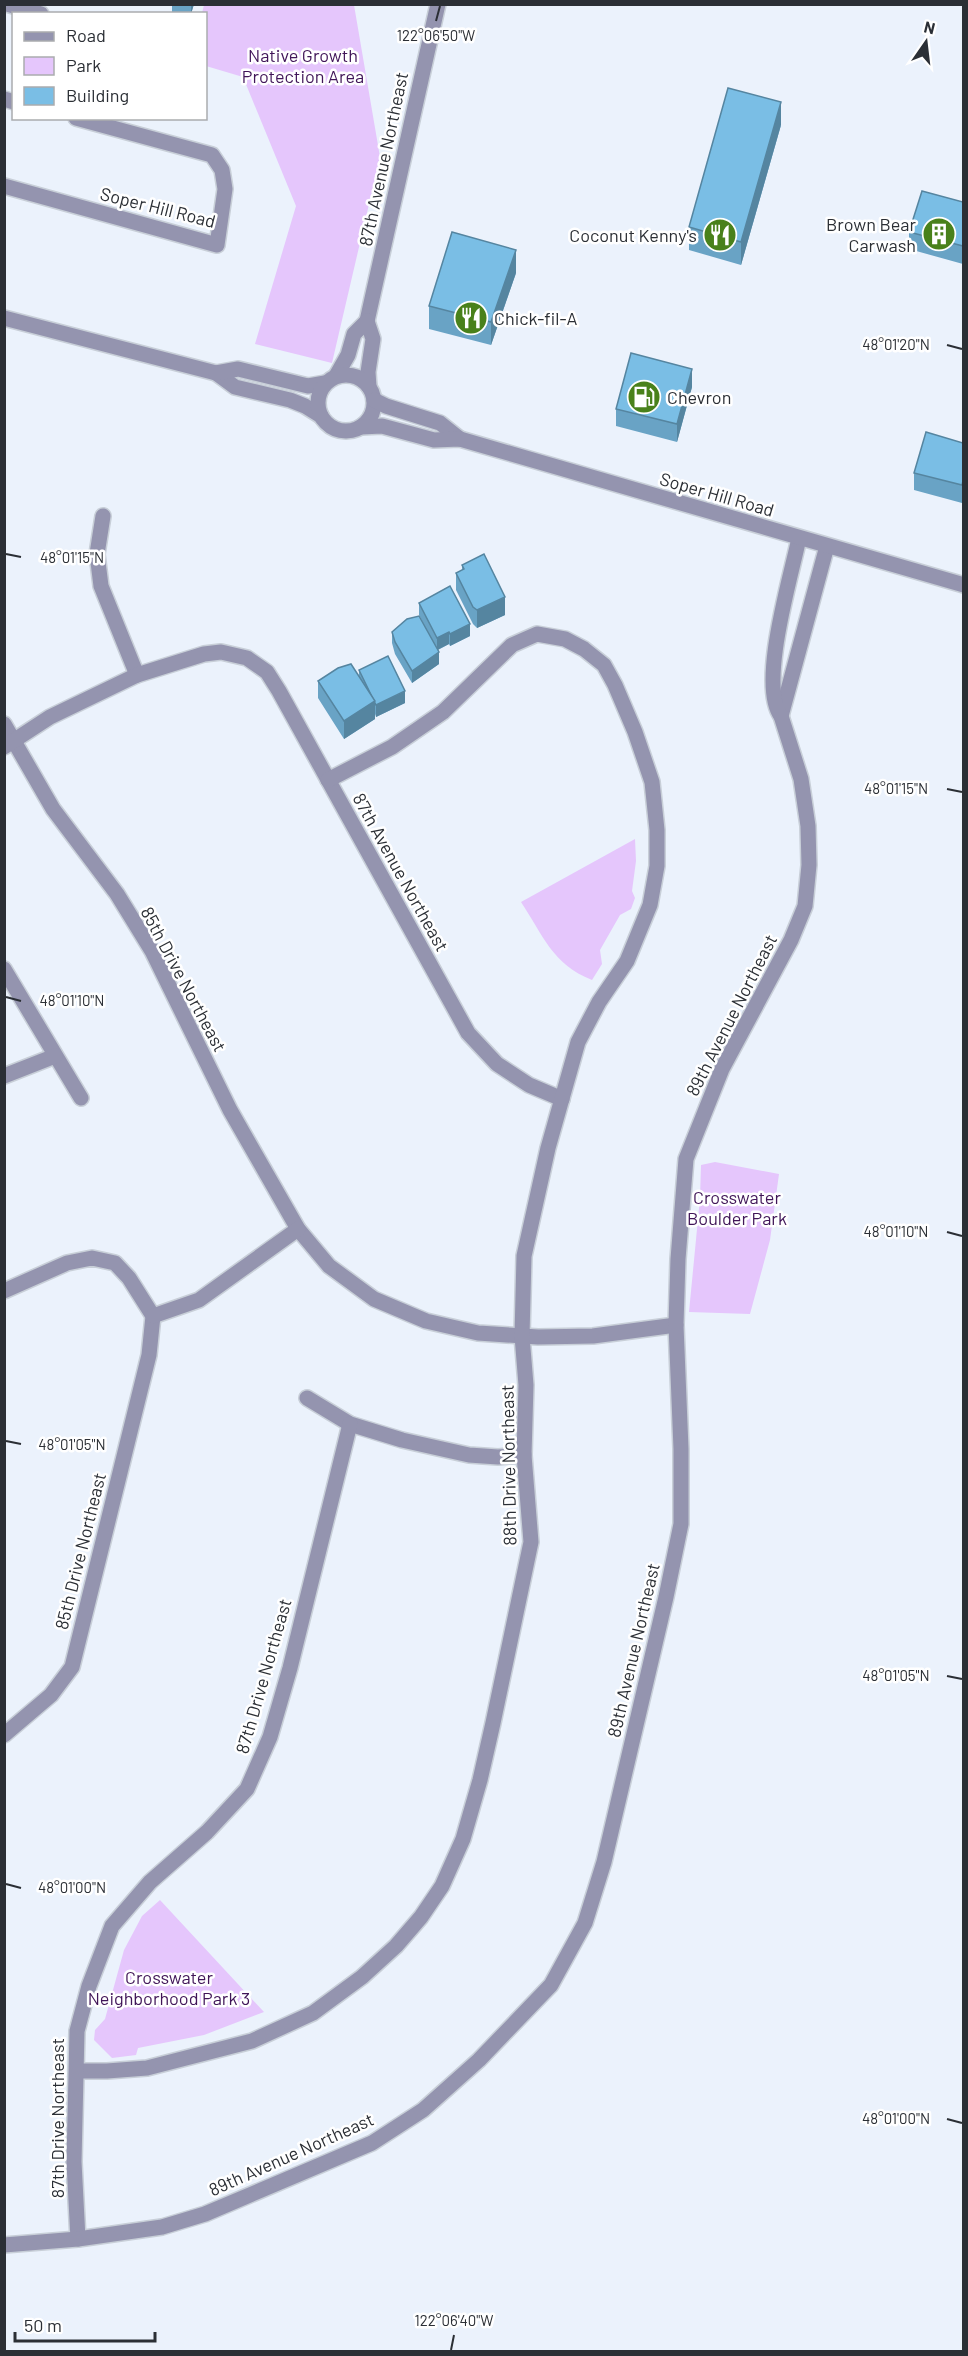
<svg xmlns="http://www.w3.org/2000/svg" width="968" height="2356" viewBox="0 0 968 2356" font-family="Barlow,sans-serif">
<style>
.green{fill:#e5c6fc}
.lines{fill:none;stroke-linecap:round;stroke-linejoin:round}
.minor-casing{stroke:#c8cfd8;stroke-width:18}
.tertiary-casing{stroke:#c8cfd8;stroke-width:18}
.minor{stroke:#9494af;stroke-width:15}
.tertiary{stroke:#9494af;stroke-width:15}
.wall{fill:#69a3c5}
.shaded-wall{fill:#5585a0}
.building{fill:#7abee5;stroke:#5585a0;stroke-width:1.5}
.ticks{fill:none;stroke:#2b2f35;stroke-width:2}
.labels{text-anchor:middle;dominant-baseline:central;stroke-width:5;stroke-linejoin:round;paint-order:stroke}
.park-label{font-size:18px;fill:#401558;stroke:#fff}
.street-label{font-size:18px;fill:#2b2f35;stroke:#fff}
.poi-label{font-size:18px;fill:#2b2f35;stroke:#fff;text-anchor:end}
.ticks-label{font-size:15px;text-anchor:middle;fill:#2b2f35;stroke:#fff;stroke-width:5;stroke-linejoin:round;paint-order:stroke}
</style>
<rect width="100%" height="100%" fill="#ebf2fc"/>
<g class="green">
<polygon points="204,5 354,5 380,157 332,363 255,344 296,206 243,77 206,66 206,14 202,13"/>
<path d="M635,839l1,22 -4,30 3,7 -4,11 -11,6 -20,35 2,14 -10,16c-40,-16 -49,-45 -71,-78z"/>
<polygon points="715,1162 779,1174 770,1240 750,1314 689,1312 700,1198 701,1165"/>
<polygon points="160,1900 264,2012 204,2035 138,2048 136,2055 112,2058 94,2040 95,2030 105,2019 124,1950 142,1916"/>
</g>
<g class="lines">
<g class="minor-casing">
<g id="minor">
<polyline points="7,4 41,14"/>
<polyline points="4,99 14,102"/>
<polyline points="4,186 217,245 225,189 222,170 212,155 76,118"/>
<polyline points="367,321 438,4"/>
<polyline points="367,321 373,339 368,372 369,387"/>
<polyline points="336,376 348,355 354,334 367,321"/>
<polyline points="103,516 97,554 101,586 137,675"/>
<polyline points="781,716 827,546"/>
<polyline points="4,724 53,809 117,894 152,951 230,1110 298,1229 329,1266 374,1299 426,1321 478,1333 538,1337 593,1336 676,1325"/>
<polyline points="4,747 50,717 137,675 204,654 221,652 247,658 267,672 279,691 468,1033 497,1064 529,1085 562,1099"/>
<polyline points="4,969 81,1098"/>
<polyline points="4,1076 55,1056"/>
<polyline points="4,1291 67,1263 92,1258 115,1263 129,1278 153,1316 149,1355 72,1667 51,1695 4,1735"/>
<polyline points="153,1316 199,1300 298,1229"/>
<polyline points="307,1398 350,1424 402,1440 469,1455 498,1457 524,1455"/>
<polyline points="77,2071 107,2071 147,2068 252,2041 313,2013 362,1977 396,1946 421,1917 442,1886 463,1839 480,1780 493,1723 531,1542 524,1455 526,1385 522,1336 524,1256 548,1148 578,1042 599,1002 627,961 650,905 657,866 657,830 652,782 635,732 615,685 604,665 584,649 565,639 537,634 512,645 443,712 392,747 328,780"/>
<polyline points="78,2239 74,2162 77,2031 89,1986 112,1926 150,1882 207,1832 247,1789 270,1737 290,1668 350,1424"/>
<path d="M4,2245l74,-6 84,-12 43,-13 167,-71 51,-33 56,-50 72,-75 34,-62 19,-61 62,-265 15,-73v-75l-5,-124 2,-66 8,-100 36,-90 69,-129 14,-34 4,-41 -1,-39 -7,-47 -20,-63c-23,-31 10,-139 18,-178"/>
</g>
</g>
<g class="tertiary-casing">
<g id="tertiary">
<polyline points="4,318 216,373 235,387 290,400 305,406 321,416"/>
<polyline points="216,373 238,369 308,386 325,383"/>
<circle cx="346" cy="403" r="28"/>
<polyline points="374,400 386,406 440,423 460,439"/>
<polyline points="361,427 382,426 434,440 460,439 964,585"/>
</g>
</g>
<use href="#minor" class="minor"/>
<use href="#tertiary" class="tertiary"/>
</g>
<g class="wall">
<polygon points="172,4 194,4 191,14 180,14 172,12"/>
<polygon points="781,125 741,265 689,250 689,227"/>
<polygon points="963,202 963,264 909,249 909,232"/>
<polygon points="516,273 491,345 429,329 429,306"/>
<polygon points="692,387 677,442 616,426 616,409"/>
<polygon points="963,443 962,503 914,490 914,473"/>
<polygon points="462,565 505,615 477,628 473,624 456,590 456,573 462,570"/>
<polygon points="419,603 470,636 450,646 449,644 438,650 439,664 412,683 395,654 392,643 392,632 424,625 419,615"/>
<polygon points="359,670 405,703 376,717 375,714 375,719 344,739 318,698 318,681 359,677"/>
</g>
<g class="shaded-wall">
<polygon points="191,4 194,4 191,14"/>
<polygon points="781,102 781,125 741,265 741,242"/>
<polygon points="516,250 516,273 491,345 491,322"/>
<polygon points="692,369 692,387 677,442 677,424"/>
<polygon points="963,481 963,499 962,503 962,485"/>
<polygon points="505,597 505,615 477,628 477,610"/>
<polygon points="470,624 470,636 450,646 450,634"/>
<polygon points="449,632 449,644 437,650 437,638"/>
<polygon points="439,652 439,664 412,683 412,671"/>
<polygon points="405,691 405,703 376,717 376,705"/>
<polygon points="375,701 375,719 344,739 344,721"/>
</g>
<g class="building">
<polygon points="728,88 781,102 741,242 689,227"/>
<polygon points="922,191 963,202 963,246 909,232"/>
<polygon points="452,232 516,250 491,322 429,306"/>
<polygon points="631,353 692,369 677,424 616,409"/>
<polygon points="926,432 963,443 963,481 962,485 914,473"/>
<polygon points="484,554 505,597 477,610 473,607 456,573 464,569 462,565"/>
<polygon points="450,586 470,624 450,634 449,632 437,638 419,603"/>
<polygon points="419,616 439,652 412,671 395,642 392,632 407,619"/>
<polygon points="388,656 405,691 376,705 359,670"/>
<polygon points="351,664 375,701 344,721 318,681 338,668"/>
</g>
<path class="ticks" d="M436,21l4,-15M947,345l15,4M6,554l15,3M947,789l15,3M6,997l15,4M947,1232l15,4M6,1441l15,3M947,1676l15,3M6,1884l15,4M947,2119l15,4M451,2350l3,-15"/>
<defs>
<g id="building-disc" transform="scale(1.725)"><circle r="9.5" fill="#49811b" stroke="#fff"/><path d="M-4-6H4V6H1V3H-1V6H-4ZM-2.5-4.3h1.7v1.8h-1.7ZM.8-4.3h1.7v1.8H.8ZM-2.5-1h1.7V.8h-1.7ZM.8-1h1.7V.8H.8Z" fill="#fff"/></g>
<g id="restaurant-disc" transform="scale(1.725)"><circle r="9.5" fill="#49811b" stroke="#fff"/><path d="M-5-6h1v4h1v-4h1v4h1v-4h1v5L-1.5 .5V6h-2V.5L-5-1ZM5-6V6H3V1.5H1.5Q1.5-4 5-6Z" fill="#fff"/></g>
<g id="fuel-disc" transform="scale(1.725)"><circle r="9.5" fill="#49811b" stroke="#fff"/><path d="M-5.5-6h7V0h2V4h1.3V-2.5L3-4.5l.8-.8L6-3V5H2.5V1h-1V6h-7ZM-4.2-4.7v3.2H.2V-4.7Z" fill="#fff"/></g>
</defs>
<g fill-rule="evenodd">
<use href="#building-disc" x="939" y="234"/>
<use href="#restaurant-disc" x="720" y="235"/>
<use href="#restaurant-disc" x="471" y="318"/>
<use href="#fuel-disc" x="644" y="397"/>
</g>
<g class="labels">
<g class="park-label">
<text x="303" y="55">Native Growth<tspan x="303" dy="21">Protection Area</tspan></text>
<text x="737" y="1197">Crosswater<tspan x="737" dy="21">Boulder Park</tspan></text>
<text x="169" y="1977">Crosswater<tspan x="169" dy="21">Neighborhood Park 3</tspan></text>
</g>
<g class="street-label">
<text transform="translate(383 159) rotate(-78)">87th Avenue Northeast</text>
<text transform="translate(158 207) rotate(14)">Soper Hill Road</text>
<text transform="translate(717 494) rotate(16)">Soper Hill Road</text>
<text transform="translate(401 872) rotate(61)">87th Avenue Northeast</text>
<text transform="translate(184 979) rotate(62)">85th Drive Northeast</text>
<text transform="translate(731 1015) rotate(-63)">89th Avenue Northeast</text>
<text transform="translate(508 1465) rotate(-91)">88th Drive Northeast</text>
<text transform="translate(80 1551) rotate(-76)">85th Drive Northeast</text>
<text transform="translate(633 1650) rotate(-77)">89th Avenue Northeast</text>
<text transform="translate(263 1676) rotate(-74)">87th Drive Northeast</text>
<text transform="translate(57 2118) rotate(-90)">87th Drive Northeast</text>
<text transform="translate(291 2154) rotate(-24)">89th Avenue Northeast</text>
</g>
<g class="poi-label">
<text x="916" y="224">Brown Bear<tspan x="916" dy="21">Carwash</tspan></text>
<text x="697" y="235">Coconut Kenny's</text>
<text x="494" y="318" text-anchor="start">Chick-fil-A</text>
<text x="667" y="397" text-anchor="start">Chevron</text>
</g>
</g>
<g class="ticks-label">
<text x="436" y="41">122°06'50"W</text>
<text x="896" y="350">48°01'20"N</text>
<text x="72" y="563">48°01'15"N</text>
<text x="896" y="794">48°01'15"N</text>
<text x="72" y="1006">48°01'10"N</text>
<text x="896" y="1237">48°01'10"N</text>
<text x="72" y="1450">48°01'05"N</text>
<text x="896" y="1681">48°01'05"N</text>
<text x="72" y="1893">48°01'00"N</text>
<text x="896" y="2124">48°01'00"N</text>
<text x="454" y="2326">122°06'40"W</text>
</g>
<rect width="968" height="2356" fill="none" stroke="#2b2f35" stroke-width="12"/>
<rect x="12" y="12" width="195" height="108" fill="#ffffff" stroke="#aaacae" stroke-width="1.5"/>
<rect x="24" y="32" width="30" height="9" fill="#9494af" stroke="#aaacae" stroke-width="1.5"/>
<text x="66" y="42" font-size="18" fill="#2b2f35">Road</text>
<rect x="24" y="57" width="30" height="18" fill="#e5c6fc" stroke="#aaacae" stroke-width="1.5"/>
<text x="66" y="72" font-size="18" fill="#2b2f35">Park</text>
<rect x="24" y="87" width="30" height="18" fill="#7abee5" stroke="#aaacae" stroke-width="1.5"/>
<text x="66" y="102" font-size="18" fill="#2b2f35">Building</text>
<g transform="translate(926 42) rotate(14)" stroke="#ffffff" stroke-width="4.5" paint-order="stroke">
<path d="M0-4.5L10 22L0 15L-10 22Z" fill="#2b2f35"/>
<text y="-9" font-size="16" font-weight="bold" text-anchor="middle" fill="#2b2f35">N</text>
</g>
<path d="M15 2332v9h140v-9" fill="none" stroke="#2b2f35" stroke-width="3"/>
<text x="24" y="2332" font-size="18" fill="#2b2f35" stroke="#ffffff" stroke-width="4.5" paint-order="stroke">50 m</text>
</svg>
